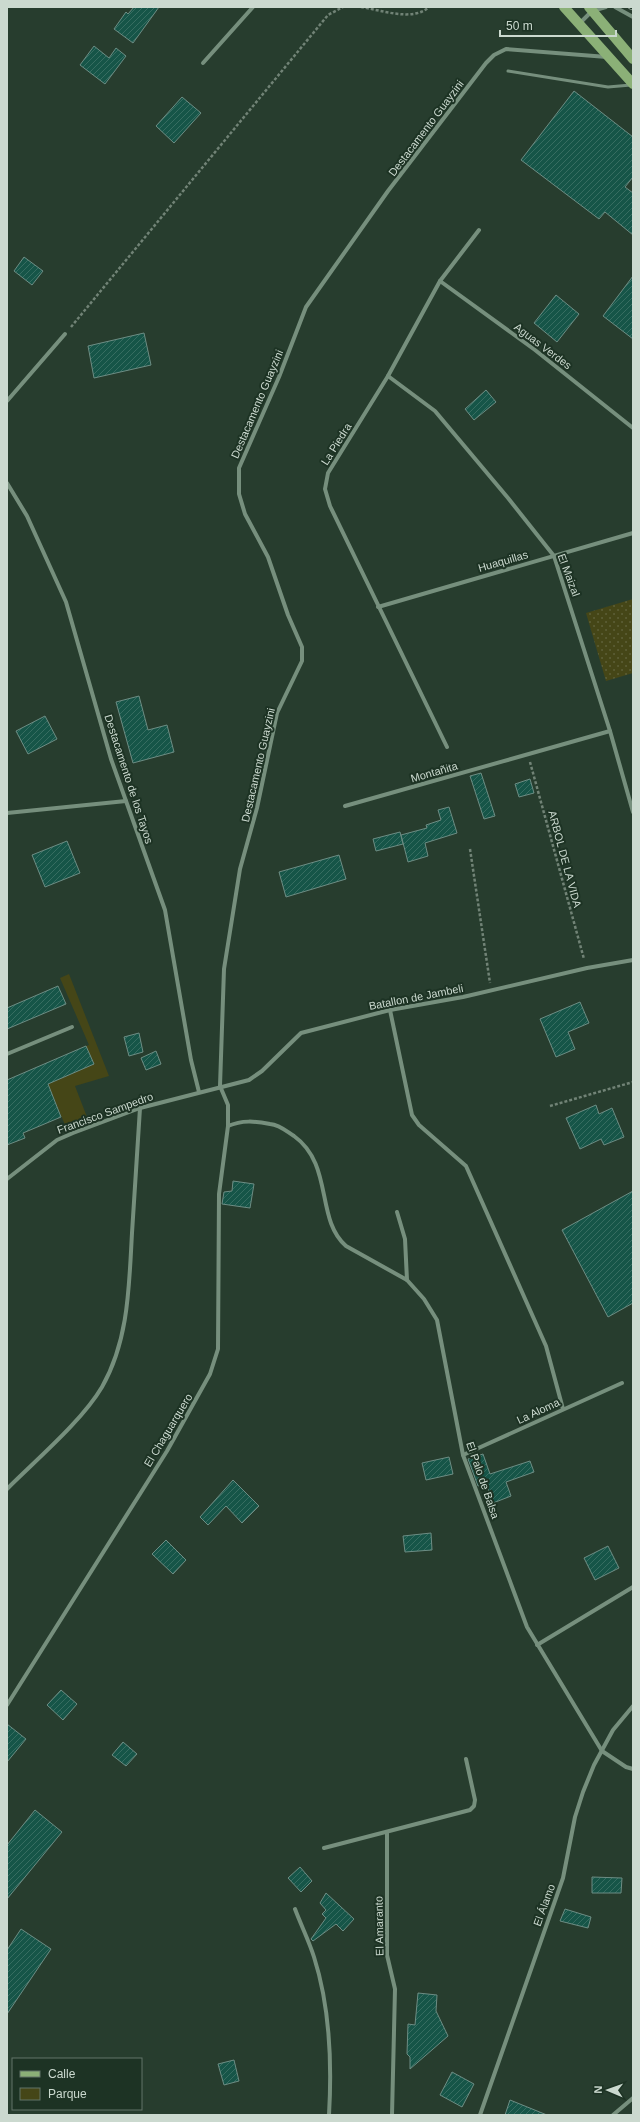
<svg xmlns="http://www.w3.org/2000/svg" width="640" height="2122" viewBox="0 0 640 2122" font-family="Helvetica,sans-serif">
<style>
.grass{fill:url(#grass-dots)}
.park{fill:#454617}
.building{fill:url(#building-hatch);stroke:#6d8d84}
.lines{fill:none;stroke-linecap:round;stroke-linejoin:round}
.path{stroke:#718376;stroke-width:2.5;stroke-dasharray:3 2;stroke-linecap:butt}
.lane{stroke:#768f7d;stroke-width:3}
.street{stroke:#768f7d;stroke-width:4}
.primary{stroke:#8bb077;stroke-width:10}
.rail-casing{stroke:#9aaa9f;stroke-width:4.5}
.rail{stroke:#1d3324;stroke-width:3;stroke-dasharray:9;stroke-linecap:butt}
.labels{text-anchor:middle;dominant-baseline:central;stroke-width:4;stroke-linejoin:round;paint-order:stroke}
.street-label{font-size:11px;fill:#cbd9cf;stroke:#1d3324}
</style>
<defs>
<pattern id="grass-dots" width="8" height="8" patternUnits="userSpaceOnUse"><rect width="8" height="8" fill="#454617"/><path d="M2 2h.1M6 6h.1" fill="none" stroke="#5e6038" stroke-width="1.8" stroke-linecap="round"/></pattern>
<pattern id="building-hatch" width="6" height="6" patternUnits="userSpaceOnUse"><rect width="6" height="6" fill="#165548"/><path d="M-1 1l2-2M0 6l6-6M5 7l2-2" fill="none" stroke="#376d61"/></pattern>
</defs>
<rect width="100%" height="100%" fill="#273d2e"/>
<polygon class="grass" points="633,599 633,673 606,681 586,613"/>
<polygon class="park" points="69,974 109,1076 75,1086 87,1117 65,1125 48,1084 94,1064 86,1046 89,1045 60,978"/>
<g class="building">
<polygon points="134,7 159,7 133,43 114,29 126,12 128,14"/>
<polygon points="94,46 109,58 116,48 126,56 105,84 80,65"/>
<polygon points="574,91 633,137 633,177 625,187 633,193 633,235 605,212 599,219 521,160"/>
<polygon points="182,97 201,113 174,143 156,126"/>
<polygon points="24,257 43,271 32,285 14,271"/>
<polygon points="633,276 633,339 603,316"/>
<polygon points="556,295 579,314 557,342 534,323"/>
<polygon points="144,333 151,365 94,378 88,346"/>
<polygon points="486,390 496,402 474,420 465,409"/>
<polygon points="139,696 148,730 167,725 174,752 133,763 116,702"/>
<polygon points="45,716 57,739 28,754 16,731"/>
<polygon points="481,773 495,816 484,819 470,776"/>
<polygon points="530,779 534,793 519,797 515,784"/>
<polygon points="449,807 457,833 425,843 428,856 408,862 401,835 427,828 426,825 441,820 438,810"/>
<polygon points="400,832 403,844 376,851 373,839"/>
<polygon points="67,841 80,873 45,887 32,855"/>
<polygon points="339,855 346,879 286,897 279,872"/>
<polygon points="58,986 66,1004 7,1029 7,1008"/>
<polygon points="580,1002 589,1023 568,1032 575,1049 556,1057 540,1019"/>
<polygon points="139,1033 143,1052 129,1056 124,1037"/>
<polygon points="86,1046 94,1064 48,1084 61,1117 23,1133 25,1138 7,1145 7,1080"/>
<polygon points="156,1051 161,1064 146,1070 141,1058"/>
<polygon points="596,1105 599,1114 612,1108 624,1137 604,1145 601,1139 580,1149 566,1118"/>
<polygon points="233,1181 254,1184 250,1208 222,1204 224,1192 232,1191"/>
<polygon points="633,1191 633,1303 608,1317 562,1230"/>
<polygon points="483,1454 490,1474 530,1461 534,1472 506,1482 511,1496 493,1503 486,1483 478,1486 468,1459"/>
<polygon points="449,1457 453,1474 426,1480 422,1463"/>
<polygon points="233,1480 259,1506 242,1523 226,1506 208,1525 200,1517"/>
<polygon points="431,1533 432,1550 405,1552 403,1536"/>
<polygon points="166,1540 186,1560 173,1574 152,1554"/>
<polygon points="608,1546 619,1568 595,1580 584,1558"/>
<polygon points="61,1690 77,1704 63,1720 47,1705"/>
<polygon points="7,1724 26,1739 7,1762"/>
<polygon points="123,1742 137,1754 126,1766 112,1755"/>
<polygon points="35,1810 62,1832 7,1899 7,1845"/>
<polygon points="300,1867 312,1881 301,1892 288,1878"/>
<polygon points="592,1877 622,1878 621,1893 592,1893"/>
<polygon points="326,1893 354,1919 343,1931 336,1924 313,1941 311,1939 326,1918 322,1914 326,1910 320,1903"/>
<polygon points="565,1909 591,1917 588,1928 560,1921"/>
<polygon points="21,1929 51,1949 7,2014 7,1950"/>
<polygon points="418,1993 437,1995 436,2011 448,2036 410,2069 410,2057 407,2054 408,2024 415,2025"/>
<polygon points="234,2060 239,2081 224,2085 218,2064"/>
<polygon points="452,2072 474,2084 462,2107 440,2095"/>
<polygon points="510,2100 547,2115 505,2115"/>
</g>
<g class="lines">
<g class="path">
<path d="M361,7c20,3 52,15 68,0"/>
<polyline points="71,327 328,15 343,7"/>
<polyline points="530,762 584,959"/>
<polyline points="470,849 490,983"/>
<polyline points="550,1106 633,1082"/>
</g>
<polyline class="lane" points="508,71 608,87 631,85"/>
<g class="street">
<polyline points="615,7 633,17"/>
<polyline points="579,24 592,11 606,7"/>
<polyline points="203,63 253,7"/>
<polyline points="440,281 535,350 633,428"/>
<polyline points="388,376 435,411 508,498 554,556 610,731 633,812"/>
<polyline points="7,401 65,334"/>
<polyline points="7,483 27,516 66,602 111,759 165,910 191,1060 199,1092"/>
<polyline points="378,607 633,533"/>
<polyline points="447,747 330,506 325,489 328,473 388,376 440,281 479,230"/>
<polyline points="345,806 610,731"/>
<polyline points="7,813 126,801"/>
<polyline points="390,1010 412,1115 419,1125 466,1166 546,1346 563,1409"/>
<polyline points="7,1054 72,1027"/>
<path d="M228,1126c14,-6 27,-5 42,-2 10,1 16,7 24,12 40,29 21,83 52,110l61,34 17,19 13,21 26,135 64,172 75,124 24,16 7,2"/>
<polyline points="7,1179 57,1140 73,1133 140,1108 249,1080 262,1071 301,1033 390,1010 463,997 587,968 633,960"/>
<polyline points="397,1212 405,1239 407,1280"/>
<polyline points="463,1455 622,1383"/>
<path d="M7,1489c29,-29 75,-68 95,-102 27,-47 27,-102 30,-154 3,-42 5,-83 8,-125"/>
<polyline points="537,1645 633,1587"/>
<polyline points="7,1705 167,1451 210,1374 218,1349 219,1194 228,1126 228,1105 220,1086 224,969 240,869 257,808 277,713 302,661 302,647 288,615 268,557 245,514 239,494 239,468 279,377 306,307 388,191 486,63 494,55 506,49 607,57"/>
<polyline points="387,1832 387,1955 395,1989 392,2115"/>
<polyline points="324,1848 470,1810 474,1806 475,1800 466,1759"/>
<path d="M295,1909c6,16 14,32 19,48 16,50 18,107 15,158"/>
<polyline points="480,2115 563,1878 575,1817 583,1792 594,1765 613,1730 633,1706"/>
<polyline points="613,2115 633,2098"/>
</g>
<g class="primary">
<polyline points="564,7 633,84"/>
<polyline points="589,7 633,59"/>
</g>
<g class="rail-casing">
<polyline id="rail" points="630,7 633,8"/>
</g>
<use href="#rail" class="rail"/>
</g>
<g class="labels">
<g class="street-label">
<text transform="translate(426 128) rotate(-53)">Destacamento Guayzini</text>
<text transform="translate(543 346) rotate(37)">Aguas Verdes</text>
<text transform="translate(257 404) rotate(-67)">Destacamento Guayzini</text>
<text transform="translate(336 444) rotate(-58)">La Piedra</text>
<text transform="translate(503 561) rotate(-16)">Huaquillas</text>
<text transform="translate(569 575) rotate(70)">El Maizal</text>
<text transform="translate(258 765) rotate(-77)">Destacamento Guayzini</text>
<text transform="translate(434 772) rotate(-16)">Montañita</text>
<text transform="translate(129 779) rotate(72)">Destacamento de los Tayos</text>
<text transform="translate(565 859) rotate(75)">ARBOL DE LA VIDA</text>
<text transform="translate(416 997) rotate(-11)">Batallon de Jambeli</text>
<text transform="translate(105 1113) rotate(-20)">Francisco Sampedro</text>
<text transform="translate(538 1411) rotate(-25)">La Aloma</text>
<text transform="translate(168 1430) rotate(-59)">El Chaguarquero</text>
<text transform="translate(483 1480) rotate(71)">El Palo de Balsa</text>
<text transform="translate(544 1905) rotate(-70)">El Álamo</text>
<text transform="translate(379 1926) rotate(-91)">El Amaranto</text>
</g>
</g>
<rect width="640" height="2122" fill="none" stroke="#cbd9cf" stroke-width="16"/>
<rect x="12" y="2058" width="130" height="52" fill="#1d3324" stroke="#637568"/>
<rect x="20" y="2071" width="20" height="6" fill="#8bb077" stroke="#637568"/>
<text x="48" y="2078" font-size="12" fill="#cbd9cf">Calle</text>
<rect x="20" y="2088" width="20" height="12" fill="#454617" stroke="#637568"/>
<text x="48" y="2098" font-size="12" fill="#cbd9cf">Parque</text>
<g transform="translate(608 2090) rotate(272)" stroke="#1d3324" stroke-width="3" paint-order="stroke">
<path d="M0-3L7 15L0 10L-7 15Z" fill="#cbd9cf"/>
<text y="-6" font-size="11" font-weight="bold" text-anchor="middle" fill="#cbd9cf">N</text>
</g>
<path d="M500 30v6h116v-6" fill="none" stroke="#cbd9cf" stroke-width="2"/>
<text x="506" y="30" font-size="12" fill="#cbd9cf" stroke="#1d3324" stroke-width="3" paint-order="stroke">50 m</text>
</svg>
